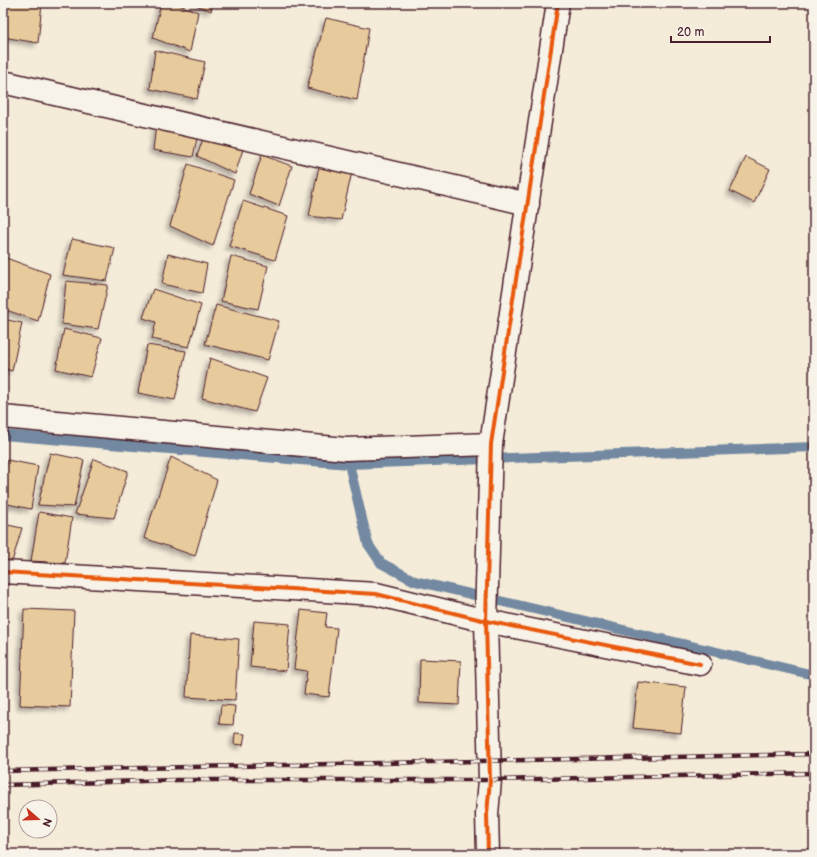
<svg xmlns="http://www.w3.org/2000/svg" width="817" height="857" viewBox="0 0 817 857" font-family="'Balsamiq Sans',sans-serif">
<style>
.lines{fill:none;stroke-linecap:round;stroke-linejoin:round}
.stream{stroke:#7389a1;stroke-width:10}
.building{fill:#e8cb9c;stroke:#4a1f2b;filter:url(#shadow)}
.minor-casing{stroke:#4a1f2b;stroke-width:25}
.minor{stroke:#f7f3e8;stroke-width:22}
.rail-casing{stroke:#4a1f2b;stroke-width:4.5}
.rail{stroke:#f7f3e8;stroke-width:3;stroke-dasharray:9;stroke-linecap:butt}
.cycleway-casing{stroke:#f7f3e8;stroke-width:6}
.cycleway{stroke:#e8590c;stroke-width:4}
</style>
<defs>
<filter id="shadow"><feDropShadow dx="-3.5" dy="3.5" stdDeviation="2" flood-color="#0004"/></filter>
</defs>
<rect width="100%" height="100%" fill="#f4ebd9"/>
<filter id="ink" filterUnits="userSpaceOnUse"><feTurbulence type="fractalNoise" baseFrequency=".025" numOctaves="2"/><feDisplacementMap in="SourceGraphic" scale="8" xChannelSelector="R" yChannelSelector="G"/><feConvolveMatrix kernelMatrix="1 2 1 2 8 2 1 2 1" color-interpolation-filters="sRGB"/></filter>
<g filter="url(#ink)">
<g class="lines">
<g class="stream">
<polyline points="3,435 349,464 814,447"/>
<polyline points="349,464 368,544 381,563 415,581 814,675"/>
</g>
</g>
<g class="building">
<polygon points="3,3 42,3 38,43 3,37"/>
<polygon points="161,3 174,3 198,12 190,52 153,38"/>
<polygon points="191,3 213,3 211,11"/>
<polygon points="326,18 369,28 357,100 307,88"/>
<polygon points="155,50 205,62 197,99 150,89"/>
<polygon points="156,125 198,134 193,157 153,150"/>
<polygon points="204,136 244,146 235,174 197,156"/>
<polygon points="262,155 292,166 279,206 249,194"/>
<polygon points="746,157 770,169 754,203 730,191"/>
<polygon points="188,164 234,180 213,246 170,226"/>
<polygon points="319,166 352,172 341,220 309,216"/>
<polygon points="243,201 288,216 275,260 229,246"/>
<polygon points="72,239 115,248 107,281 63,275"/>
<polygon points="168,254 207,264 202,293 162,284"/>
<polygon points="231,256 268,266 258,309 221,301"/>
<polygon points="6,258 50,274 38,321 3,309 3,269"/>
<polygon points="66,281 108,285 98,329 62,324"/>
<polygon points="153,289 201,305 189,347 152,339 156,322 143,318"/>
<polygon points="216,305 279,321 268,360 205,344"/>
<polygon points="3,319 22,323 12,371 3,368"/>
<polygon points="64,329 102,338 91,377 56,369"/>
<polygon points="147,345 186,351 175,400 138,393"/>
<polygon points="210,358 267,378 255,412 202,398"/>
<polygon points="50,453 84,460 74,507 38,505"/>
<polygon points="171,457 217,480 195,556 144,538"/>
<polygon points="94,459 128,471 114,518 75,514"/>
<polygon points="7,460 38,466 31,509 3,503 3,475"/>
<polygon points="39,512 72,518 65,563 31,561"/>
<polygon points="3,524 22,528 11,565 3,564"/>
<polygon points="24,609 74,611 70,707 20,705"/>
<polygon points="301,610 327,613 325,627 337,628 329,697 304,694 307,671 294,669"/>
<polygon points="254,621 290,624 286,671 250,667"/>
<polygon points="190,635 239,639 235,700 186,697"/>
<polygon points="420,659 461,661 459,705 419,703"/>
<polygon points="638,682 686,687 681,733 633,728"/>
<polygon points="221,705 235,706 233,725 219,724"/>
<polygon points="235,733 245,734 243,745 234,744"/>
</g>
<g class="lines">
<g class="minor-casing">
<g id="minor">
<polyline points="3,82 528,204"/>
<polyline points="3,417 346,449 491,444"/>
<polyline points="3,572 376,594 486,621 700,664"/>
<polyline points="488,854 487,814 490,780 486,621 491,444 558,3"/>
</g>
</g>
<use href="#minor" class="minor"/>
<g class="rail-casing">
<g id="rail">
<polyline points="3,771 814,754"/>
<polyline points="3,785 177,780 490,780 814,773"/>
</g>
</g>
<use href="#rail" class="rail"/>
<g class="cycleway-casing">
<g id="cycleway">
<polyline points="3,572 376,594 486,621 700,664"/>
<polyline points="488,854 487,814 490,780 486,621 491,444 558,3"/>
</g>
</g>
<use href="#cycleway" class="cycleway"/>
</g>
</g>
<rect width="817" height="857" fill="none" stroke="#f7f3e8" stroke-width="16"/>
<rect x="8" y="8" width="801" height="841" fill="none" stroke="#4a1f2b" stroke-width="1.5" filter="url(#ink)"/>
<g transform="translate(38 819) rotate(110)"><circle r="19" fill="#f7f3e8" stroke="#b29e9c"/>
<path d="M0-3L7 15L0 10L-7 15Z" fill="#c8321e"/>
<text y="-6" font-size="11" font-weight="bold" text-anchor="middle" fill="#4a1f2b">N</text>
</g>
<path d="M671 36v6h99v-6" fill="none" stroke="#4a1f2b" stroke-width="2"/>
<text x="677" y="36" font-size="12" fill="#4a1f2b" stroke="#f7f3e8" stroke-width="3" paint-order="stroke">20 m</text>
</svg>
